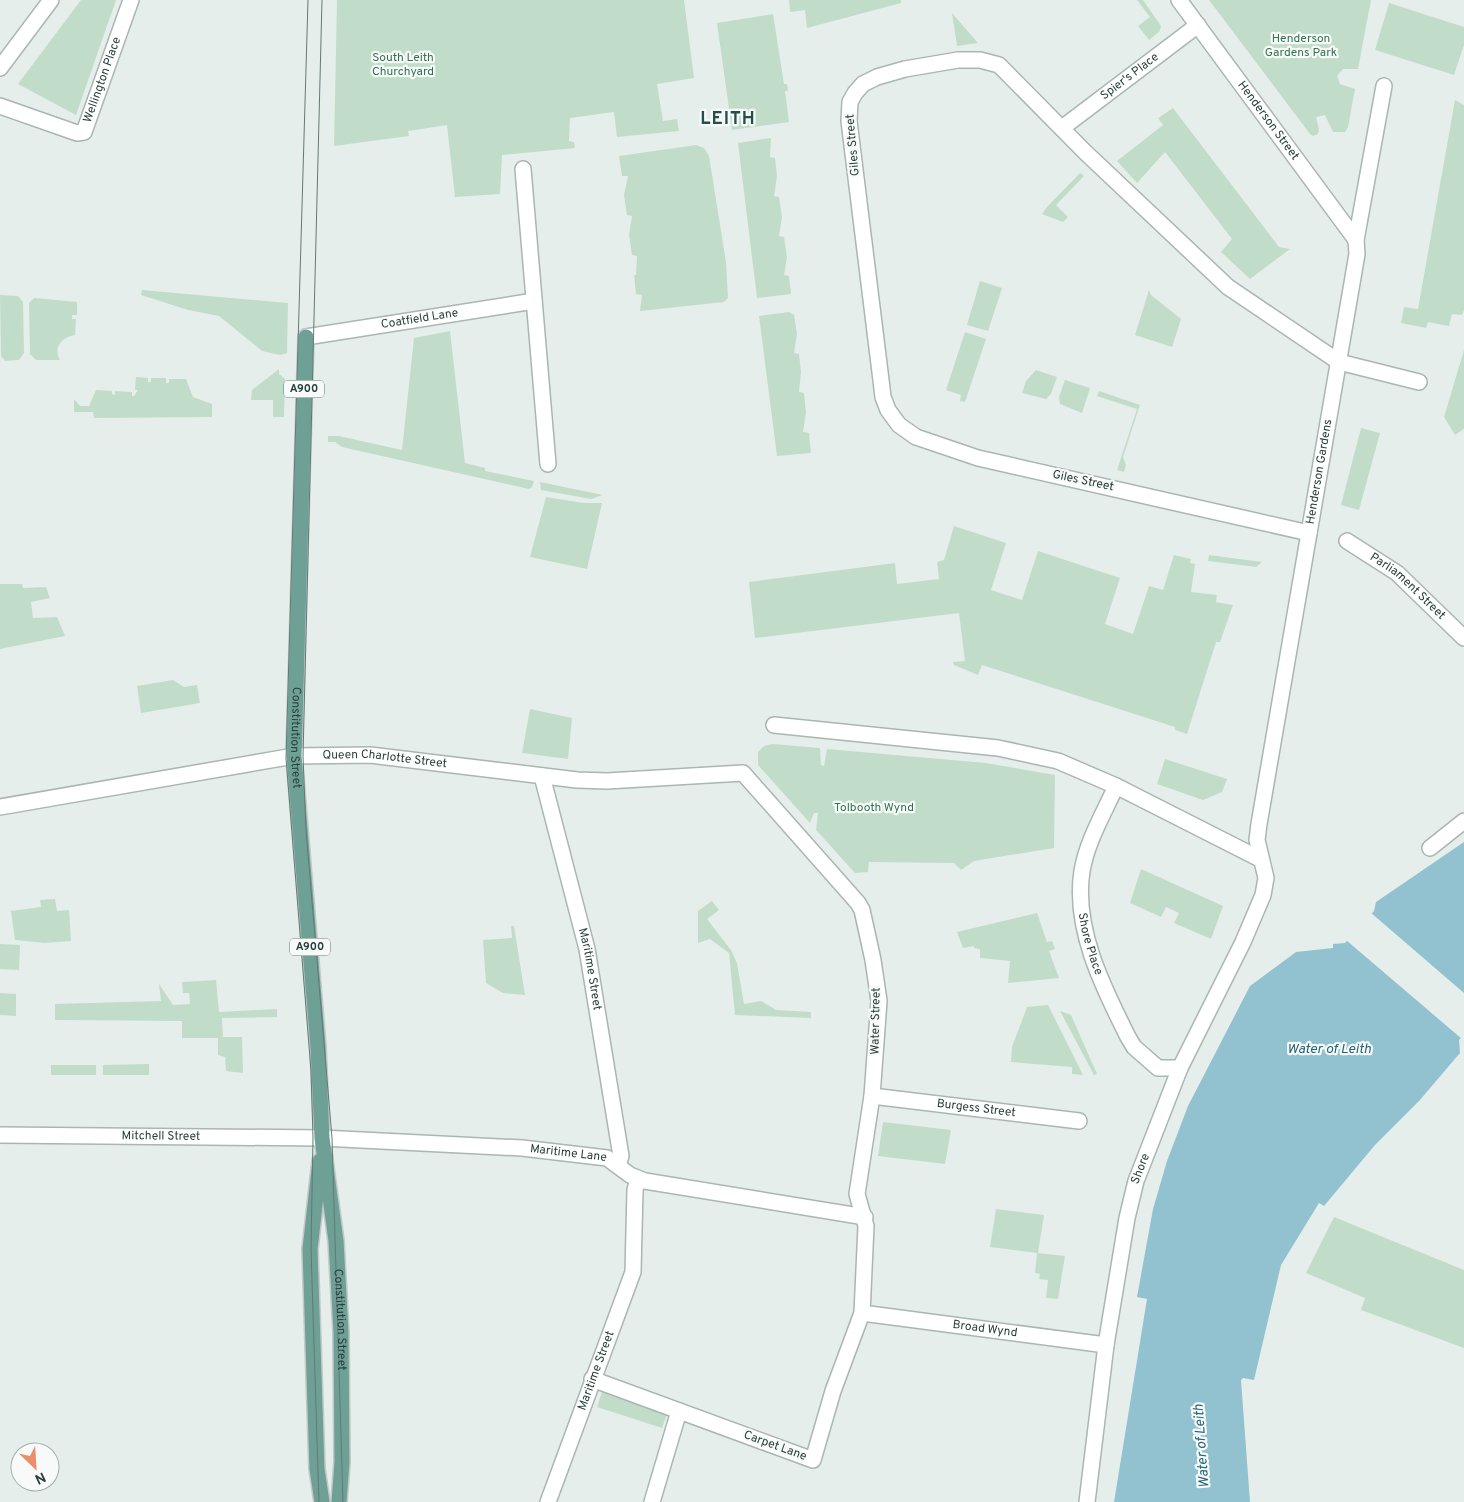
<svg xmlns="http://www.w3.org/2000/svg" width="1464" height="1502" viewBox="0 0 1464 1502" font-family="Overpass,sans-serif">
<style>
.green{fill:#c1ddca}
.water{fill:#92c2cf}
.pier{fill:#e6eeeb}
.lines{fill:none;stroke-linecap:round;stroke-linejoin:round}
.minor-casing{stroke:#a9b6b2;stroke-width:18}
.tertiary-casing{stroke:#a9b6b2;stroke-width:18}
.primary-casing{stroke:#c2c9c8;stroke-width:18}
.minor{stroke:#fff;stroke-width:15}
.tertiary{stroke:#fff;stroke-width:15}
.primary{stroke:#6ea096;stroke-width:15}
.tram{stroke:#617a75;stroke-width:1}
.labels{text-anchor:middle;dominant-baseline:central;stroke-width:4.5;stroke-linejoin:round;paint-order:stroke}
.shield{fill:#f7faf9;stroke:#657773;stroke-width:1}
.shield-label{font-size:11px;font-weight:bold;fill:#263f3a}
.park-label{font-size:12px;fill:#32744f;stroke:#f7faf9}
.street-label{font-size:12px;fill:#263f3a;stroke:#f7faf9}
.water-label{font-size:14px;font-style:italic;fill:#236578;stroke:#f7faf9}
.district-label{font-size:18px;font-weight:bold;letter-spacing:1px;fill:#235048;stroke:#f7faf9}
</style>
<rect width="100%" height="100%" fill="#e6eeeb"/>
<g class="green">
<polygon points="81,0 116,0 76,115 18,84"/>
<polygon points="337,0 684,0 694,78 657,84 663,121 677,119 679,131 617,137 614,112 570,118 569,141 574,142 575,148 502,155 500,194 455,197 447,125 408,131 409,136 334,146"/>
<polygon points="789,0 901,0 901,3 807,28 805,10 790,12"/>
<polygon points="1137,0 1143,0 1161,26 1160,31 1149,40 1138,26 1150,17"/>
<polygon points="1209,0 1371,0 1358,69 1343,69 1337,76 1340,84 1355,89 1348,127 1345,132 1333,132 1325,115 1316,117 1319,129 1318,134 1313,136 1310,134"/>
<polygon points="1389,3 1464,27 1464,45 1454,75 1375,50"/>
<polygon points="952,13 978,43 957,46"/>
<polygon points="773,14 784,84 787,84 788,91 785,91 789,122 732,130 717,23"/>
<polygon points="1455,100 1464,105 1464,310 1462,315 1452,314 1449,326 1428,322 1426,328 1401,323 1404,307 1418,309"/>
<polygon points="1173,108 1279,247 1290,249 1250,279 1221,252 1232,239 1165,152 1137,183 1117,161 1163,125 1158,118"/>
<polygon points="771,138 770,157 775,158 777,176 774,196 779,197 782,217 779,236 784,237 787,257 784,275 789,276 791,294 757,298 738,143"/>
<polygon points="696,145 704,148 709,156 726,262 728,298 724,302 640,311 642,295 636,294 634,275 636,275 637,256 632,255 629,235 632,216 627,215 624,195 628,176 622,176 619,156"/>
<polygon points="1080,173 1084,176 1056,205 1068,217 1063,222 1042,214 1047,207"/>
<polygon points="980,281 1002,288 988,331 967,325"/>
<polygon points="142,290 288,303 287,353 280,355 262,351 219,316 188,310 141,295"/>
<polygon points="1149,290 1151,295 1181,319 1172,347 1135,335"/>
<polygon points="0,295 18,296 23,302 24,353 19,360 5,361 1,356"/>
<path d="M34,298l43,4v13h-5v4h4l-1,16c-13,2 -22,12 -15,25h-24l-6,-6 -1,-51z"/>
<polygon points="789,312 794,315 797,334 794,353 799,354 801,372 799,392 804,393 806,413 803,432 809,433 811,453 777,456 759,316"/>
<polygon points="450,331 465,463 485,468 485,471 534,481 532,487 529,489 342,447 335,442 328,442 328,436 339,436 402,450 414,338"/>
<polygon points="965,332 986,339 965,402 960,401 961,395 946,390"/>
<polygon points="1464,350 1464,429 1455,435 1444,417"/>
<polygon points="279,369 279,374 285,379 284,417 273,417 273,400 251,400 252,390"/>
<polygon points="1036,370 1057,377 1051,394 1046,399 1022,393 1026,381"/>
<polygon points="136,377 148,378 148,382 151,382 151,378 166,378 166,383 169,383 169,379 186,379 193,397 212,404 212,417 94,418 93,412 74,412 74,399 80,406 89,406 96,390 112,391 112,394 115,395 115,391 132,392 132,396 134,396 138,390 135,390"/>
<polygon points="1065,380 1090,388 1082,413 1060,404 1059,397"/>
<polygon points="1099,391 1140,405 1123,457 1126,465 1124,472 1117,470 1137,409 1097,396"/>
<polygon points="1361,428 1380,433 1359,510 1341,505"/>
<polygon points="540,482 603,495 591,499 541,490"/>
<polygon points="546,497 583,503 602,503 587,569 530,557"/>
<polygon points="954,526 1006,543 991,590 1022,600 1038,551 1120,578 1105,624 1133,634 1149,586 1163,590 1174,555 1191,559 1190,563 1195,564 1191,592 1217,595 1216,602 1233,605 1220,642 1216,642 1187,734 1175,730 1175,727 982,665 978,675 954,665 953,662 965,661 959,613 755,638 749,582 895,563 897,584 939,579 937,562 944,560"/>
<polygon points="1209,555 1262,562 1256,567 1208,561"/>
<polygon points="0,584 22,584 23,588 46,587 50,598 31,602 33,618 57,617 65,636 0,649"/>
<polygon points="173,680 184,687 197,685 200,703 141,713 137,686"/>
<polygon points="530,709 572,718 568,759 522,753"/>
<polygon points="773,744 820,748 821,765 824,766 827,749 986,763 1055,775 1054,848 974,861 961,870 954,863 869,862 868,872 855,873 816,830 818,813 814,813 810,823 758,765 758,752 764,746"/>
<polygon points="1165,759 1227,779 1222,792 1203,800 1157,784"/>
<polygon points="1141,869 1223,906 1211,939 1174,923 1179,913 1166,907 1161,917 1130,903"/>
<polygon points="55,899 57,911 69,910 71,941 45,943 15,940 11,911 41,907 40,900"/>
<polygon points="712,901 719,910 707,919 731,950 737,963 744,1004 761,1001 776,1010 811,1012 811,1018 735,1015 729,953 710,939 698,943 698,911"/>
<polygon points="1037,913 1047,942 1052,941 1055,949 1049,951 1059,978 1008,983 1010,961 980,958 980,949 974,948 974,946 963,948 957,932"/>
<polygon points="511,926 514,926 525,995 503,993 486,983 483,940 512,938"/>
<polygon points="0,944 20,945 19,970 0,969"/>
<polygon points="216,980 219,1012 277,1009 277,1017 222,1018 223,1037 242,1037 243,1073 226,1071 225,1057 218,1055 218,1038 182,1038 182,1021 55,1020 55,1004 161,1001 159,984 173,1005 190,1004 189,993 183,993 182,982"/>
<polygon points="0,993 16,994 16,1016 0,1015"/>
<polygon points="1048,1005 1083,1075 1072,1074 1072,1067 1011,1062 1012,1047 1027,1007"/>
<polygon points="1060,1011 1071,1015 1097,1074 1094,1075"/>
<polygon points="149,1064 149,1075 103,1075 103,1065"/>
<rect x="51" y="1065" width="45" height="10"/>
<polygon points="883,1122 951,1130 945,1164 878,1156"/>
<polygon points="996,1209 1044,1215 1038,1253 1065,1256 1058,1299 1046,1298 1048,1280 1039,1279 1040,1274 1035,1273 1037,1253 990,1247"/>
<polygon points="1334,1217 1464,1270 1464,1348 1361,1310 1365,1298 1306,1273"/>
<polygon points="602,1392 667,1414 662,1428 597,1407"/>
</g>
<polygon class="water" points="1464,842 1464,1034 1459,1040 1460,1053 1419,1101 1375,1145 1324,1206 1319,1203 1281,1265 1254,1380 1243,1378 1241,1380 1250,1502 1114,1502 1147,1299 1137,1297 1153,1209 1167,1161 1188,1106 1250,986 1296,952 1333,948 1333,944 1345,943 1374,911 1376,902"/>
<polygon class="pier" points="1370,912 1464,993 1464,1037 1462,1039 1346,940"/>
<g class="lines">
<g class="minor-casing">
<g id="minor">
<path id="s1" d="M1179,0l177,240"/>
<polyline points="0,68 51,0"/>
<path id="s2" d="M0,106l77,27 7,-1 47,-132"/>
<path id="s3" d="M1062,128l136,-103"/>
<polyline points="523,169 548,464"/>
<path id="s4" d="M306,337l228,-36"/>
<polyline points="1309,533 978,458 916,437 899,425 888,410 883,397 880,372 849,121 850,102 855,93 863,84 877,77 905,69 958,60 980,60 999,65 1085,152 1228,287 1339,362 1419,382"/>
<path id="s5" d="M1347,541l50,32 67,65"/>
<polyline points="774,725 998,748 1058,761 1116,786 1260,859"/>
<path id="s6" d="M294,756l76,-1 207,25 30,1 136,-8 115,130 4,7 11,50 6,41 -7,95 -15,98 9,32 -4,87 -29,78 -20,69 -221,-81"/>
<path id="s7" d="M542,776l45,173 34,207 -3,9"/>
<path id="s8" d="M1116,786c-12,27 -29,55 -34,85 -9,57 21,116 46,166l6,10 24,21h22"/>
<polyline points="1430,848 1464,821"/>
<path id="s9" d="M872,1096l207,25"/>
<path id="s10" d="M0,1135l322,3 200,10 85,10 23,17 15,6 220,36"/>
<path id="s11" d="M862,1313l244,32"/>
<path id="s12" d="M548,1502l85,-230 2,-82 3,-11"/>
<polyline points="652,1502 679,1411"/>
<path id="s13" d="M1087,1502l19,-157 21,-127 9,-37 44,-113 63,-126 20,-47 3,-17 -9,-38 2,-16 98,-570 -1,-14 28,-154"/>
</g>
</g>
<g class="tertiary-casing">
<polyline id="tertiary" points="0,807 294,756"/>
</g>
<g class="primary-casing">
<g id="primary">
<path id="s14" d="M306,337l-12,419 24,291 4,91 14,103 5,91 1,130 -3,40"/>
<polyline points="320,1161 310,1249 317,1469 322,1502"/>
</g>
</g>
<use href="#minor" class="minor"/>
<use href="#tertiary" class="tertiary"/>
<use href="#primary" class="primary"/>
<g class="tram">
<polyline points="308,0 286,758 311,1071 313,1138 311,1249 319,1502"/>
<polyline points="322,0 303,756 306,830 332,1138 343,1502"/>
</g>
</g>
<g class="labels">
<g class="shield">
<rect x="284" y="380.5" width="40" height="17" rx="4"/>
<rect x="290" y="938.5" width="40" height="17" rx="4"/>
</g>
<g class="shield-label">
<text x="304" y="389">A900</text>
<text x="310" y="947">A900</text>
</g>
<g class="park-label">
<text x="1301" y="39">Henderson<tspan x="1301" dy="14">Gardens Park</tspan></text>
<text x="403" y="58">South Leith<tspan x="403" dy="14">Churchyard</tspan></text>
<text x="874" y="808">Tolbooth Wynd</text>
</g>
<g class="street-label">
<text stroke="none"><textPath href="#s3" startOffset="85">Spier's Place</textPath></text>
<text stroke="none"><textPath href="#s2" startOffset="144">Wellington Place</textPath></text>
<text stroke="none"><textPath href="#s1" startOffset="150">Henderson Street</textPath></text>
<text transform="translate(853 145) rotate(-95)">Giles Street</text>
<text stroke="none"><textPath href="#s4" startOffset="115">Coatfield Lane</textPath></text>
<text stroke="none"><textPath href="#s13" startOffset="1068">Henderson Gardens</textPath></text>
<text transform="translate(1083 481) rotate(12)">Giles Street</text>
<text stroke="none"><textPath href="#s5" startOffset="76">Parliament Street</textPath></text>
<text stroke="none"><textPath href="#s14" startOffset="401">Constitution Street</textPath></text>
<text stroke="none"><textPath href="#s6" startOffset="91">Queen Charlotte Street</textPath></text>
<text stroke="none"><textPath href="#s8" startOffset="166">Shore Place</textPath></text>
<text stroke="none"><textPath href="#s7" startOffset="199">Maritime Street</textPath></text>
<text transform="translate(876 1021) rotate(-89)">Water Street</text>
<text stroke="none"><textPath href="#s9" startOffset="105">Burgess Street</textPath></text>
<text stroke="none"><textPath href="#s10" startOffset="161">Mitchell Street</textPath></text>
<text stroke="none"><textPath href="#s10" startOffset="569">Maritime Lane</textPath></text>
<text stroke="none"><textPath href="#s13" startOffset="338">Shore</textPath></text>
<text stroke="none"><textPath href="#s14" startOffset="985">Constitution Street</textPath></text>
<text stroke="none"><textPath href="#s11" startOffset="124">Broad Wynd</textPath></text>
<text stroke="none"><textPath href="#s12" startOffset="140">Maritime Street</textPath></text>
<text transform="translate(775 1446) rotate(20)">Carpet Lane</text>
</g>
<g class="water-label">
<text x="1329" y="1049">Water of Leith</text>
<text transform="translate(1202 1446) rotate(-94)">Water of Leith</text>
</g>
<g class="district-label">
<text x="728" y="119">LEITH</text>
</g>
</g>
<g transform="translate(35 1467) rotate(155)"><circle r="24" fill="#f7faf9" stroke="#a3afad"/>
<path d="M0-4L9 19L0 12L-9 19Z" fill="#e98f69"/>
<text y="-8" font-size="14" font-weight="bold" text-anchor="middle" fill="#263f3a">N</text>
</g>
</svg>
